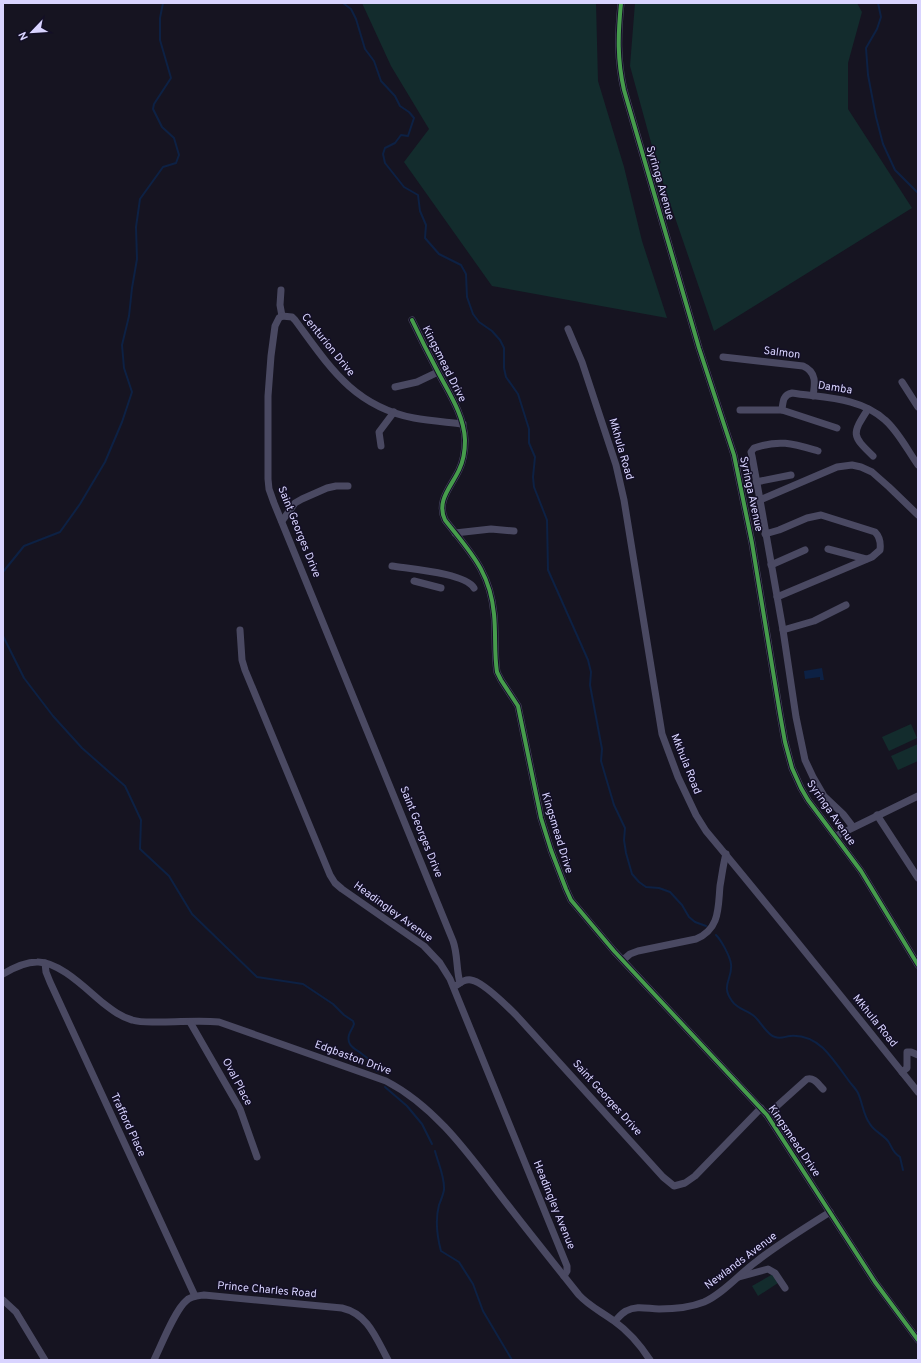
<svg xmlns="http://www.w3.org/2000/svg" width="921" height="1363" viewBox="0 0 921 1363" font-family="Overpass,sans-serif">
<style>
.green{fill:#132c2d}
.water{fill:#0d2144}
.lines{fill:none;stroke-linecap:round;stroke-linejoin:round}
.stream{stroke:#0d2144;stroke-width:2}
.minor{stroke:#4a4962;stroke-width:7}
.cycleway-casing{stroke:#130f26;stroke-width:6}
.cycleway{stroke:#469c4c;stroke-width:4}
.labels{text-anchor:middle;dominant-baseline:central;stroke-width:3;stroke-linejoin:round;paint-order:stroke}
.street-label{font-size:11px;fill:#d9d4ff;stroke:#130f26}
</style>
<rect width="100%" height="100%" fill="#161421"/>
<g class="green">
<polygon points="362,3 596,3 598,81 624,167 642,241 667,318 492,286 404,162 429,129 391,66"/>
<polygon points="635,3 857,3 862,12 848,63 848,109 912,208 714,331 658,168 630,66"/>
<polygon points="911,724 917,738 889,751 882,737"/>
<polygon points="918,744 918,761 898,770 891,756"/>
<polygon points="773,1274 778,1283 758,1296 752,1286"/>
</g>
<polygon class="water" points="822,668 824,680 820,680 820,677 805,679 804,671"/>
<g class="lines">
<g class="stream">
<polyline points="343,3 351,9 356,19 365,49 374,61 381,81 395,96 400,106 409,112 414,118 408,136 401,135 395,143 385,148 383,154 385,163 404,187 418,195 420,211 426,225 425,238 439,254 461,265 466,274 467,297 473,314 479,322 492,331 500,340 504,348 504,368 506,377 518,394 529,429 529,443 535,457 533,477 534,487 547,520 548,570 588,660 591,672 590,685 602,749 601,761 614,805 625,828 624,840 626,853 632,874 639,882 646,887 659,888 670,892 682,905 689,917 695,922 706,926"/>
<polyline points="878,3 881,17 877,29 866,48 868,75 876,117 883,144 895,170 918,193"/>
<polyline points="3,572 24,546 60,532 80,504 105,462 122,422 132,392 124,368 122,345 129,316 132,288 137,259 136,227 140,199 163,167 176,163 179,155 174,138 162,127 153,109 154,104 171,78 160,40 160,18 163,3"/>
<path d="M3,636l21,42 29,38 29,32 43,38 16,34 -1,29 29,27 23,38 65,63 46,7 30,20 11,11 9,6 1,3c-1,4 -4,7 -5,11 -3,11 7,14 13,19 6,4 12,10 15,17"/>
<path d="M716,935c5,5 14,21 15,29 2,15 -11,21 1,37 5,8 15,9 22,15 7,6 13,19 21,21 5,2 9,0 15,-1 12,-1 24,4 33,12 10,10 18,22 26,33 3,4 7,8 9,12 5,11 5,22 12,31 4,7 12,10 18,17 5,7 3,10 12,16l3,13"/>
<polyline points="385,1087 407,1106 422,1124 432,1144"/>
<path d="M435,1151c3,12 10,26 9,39 -1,5 -3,10 -5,15 -4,15 -2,31 2,46l18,11 14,22 10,27 29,49"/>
</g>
<g class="minor">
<path d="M621,3c-3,31 -4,56 3,87l75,258 35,107 18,88 28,171 5,28 7,26 9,20 7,12 53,71 57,94"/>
<polyline points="281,290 280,305 282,316"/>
<path d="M282,316l-3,2 -4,8 -4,30 -3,40v83l1,10 5,14 179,438c5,14 3,28 7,42"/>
<path d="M282,316l10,1 3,3c34,46 58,86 119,98 16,3 33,4 49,6"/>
<path d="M412,320c8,17 17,35 26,52 11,21 26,43 27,68 0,10 -1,20 -6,30 -8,17 -23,31 -14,50 25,32 45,51 49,94 2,19 0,39 3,58l4,8 17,26 23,112 10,32 15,39 5,11 43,51 153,164 108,167 43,58"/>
<path d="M568,329l14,33 34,103 8,35 38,234 16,43 18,38 10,16c72,86 142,174 212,261"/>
<path d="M723,357l80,9c14,6 12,18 10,30"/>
<polyline points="902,382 918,407"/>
<polyline points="395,387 417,382 438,372"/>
<path d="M868,409c-16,25 -17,26 5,47"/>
<polyline points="740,410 782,410"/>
<path d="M837,428l-55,-18c1,-9 1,-15 10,-17 32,5 68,4 93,27 13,11 23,31 33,45"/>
<polyline points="381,446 379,432 394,412"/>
<path d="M818,451c-24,-7 -38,-12 -64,-3l-3,4 1,4 8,44 77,-33 15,-2 9,2 11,5 17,15 29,28"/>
<polyline points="756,482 791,475"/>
<polyline points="760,500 783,630 796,717 805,760 813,777 824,796 843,814 853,827"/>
<polyline points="282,521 295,503 302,499 327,488 336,486 348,486"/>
<polyline points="455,533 491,529 514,531"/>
<path d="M765,534l14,-4 28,-12 14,-3 54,17c5,5 6,10 5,18l-8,7 -95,40"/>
<polyline points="828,549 866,559"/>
<polyline points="771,565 805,550"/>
<path d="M392,566c18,3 73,7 82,22"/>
<polyline points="414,581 441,588"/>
<polyline points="240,630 242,660 245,670 330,875 335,883 342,889 424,946 440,963 450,979 567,1266 567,1271 564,1276"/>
<polyline points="783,630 814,621 846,605"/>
<polyline points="877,815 918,878"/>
<polyline points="836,836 918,796"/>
<path d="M623,960l7,-6 8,-3 58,-12c24,-10 22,-31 24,-53 2,-11 3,-21 6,-32"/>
<polyline points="45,963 46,972 50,982 195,1296"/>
<path d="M3,974c10,-6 23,-12 34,-12 22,-1 50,28 66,41 9,7 18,14 29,17 10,3 19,2 30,2 19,0 38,-2 57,0l167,59c52,27 86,78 121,123 24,31 48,61 72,91 10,11 23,17 35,26 14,10 27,25 36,39"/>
<path d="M457,985c4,-3 9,-6 14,-5 11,1 37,27 45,35l147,162 11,9 11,-3 10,-7 66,-68"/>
<polyline points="190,1022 240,1109 257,1157"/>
<polyline points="902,1072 907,1068 907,1052 911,1052 918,1055"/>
<path d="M767,1115l40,-36c7,-2 11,5 16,10"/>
<polyline points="739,1277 768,1269 775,1273 785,1288"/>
<polyline points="3,1300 16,1312 45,1360"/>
<path d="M615,1321c3,-3 7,-8 11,-10 11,-6 22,-2 33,-2 15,0 30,-1 45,-7 20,-9 35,-28 53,-41 23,-18 48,-33 73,-49"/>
<path d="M154,1360c7,-14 21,-50 32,-59 5,-5 11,-5 18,-6l138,13c26,6 34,30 46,52"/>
</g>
<g class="cycleway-casing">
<g id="cycleway">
<path d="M621,3c-3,31 -4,56 3,87l75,258 35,107 18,88 28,171 5,28 7,26 9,20 7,12 53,71 57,94"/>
<path d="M412,320c8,17 17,35 26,52 11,21 26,43 27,68 0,10 -1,20 -6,30 -8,17 -23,31 -14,50 25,32 45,51 49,94 2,19 0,39 3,58l4,8 17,26 23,112 10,32 15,39 5,11 43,51 153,164 108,167 43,58"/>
</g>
</g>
<use href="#cycleway" class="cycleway"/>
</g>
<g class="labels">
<g class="street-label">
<text transform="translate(660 183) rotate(74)">Syringa Avenue</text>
<text transform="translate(328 345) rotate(51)">Centurion Drive</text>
<text transform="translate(782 353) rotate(7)">Salmon</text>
<text transform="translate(444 364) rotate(63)">Kingsmead Drive</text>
<text transform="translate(835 388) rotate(9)">Damba</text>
<text transform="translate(621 449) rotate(74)">Mkhula Road</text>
<text transform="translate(751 494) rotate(78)">Syringa Avenue</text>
<text transform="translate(299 532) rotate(68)">Saint Georges Drive</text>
<text transform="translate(686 764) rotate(68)">Mkhula Road</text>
<text transform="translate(831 813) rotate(55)">Syringa Avenue</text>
<text transform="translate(421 832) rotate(68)">Saint Georges Drive</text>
<text transform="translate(557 833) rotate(73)">Kingsmead Drive</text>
<text transform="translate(393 912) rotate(36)">Headingley Avenue</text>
<text transform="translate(875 1021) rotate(51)">Mkhula Road</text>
<text transform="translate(353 1058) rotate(20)">Edgbaston Drive</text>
<text transform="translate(237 1082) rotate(62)">Oval Place</text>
<text transform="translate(607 1098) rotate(48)">Saint Georges Drive</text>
<text transform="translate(128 1125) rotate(65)">Trafford Place</text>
<text transform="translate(794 1141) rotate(56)">Kingsmead Drive</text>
<text transform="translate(554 1205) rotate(68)">Headingley Avenue</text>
<text transform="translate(741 1261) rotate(-37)">Newlands Avenue</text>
<text transform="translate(267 1290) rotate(5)">Prince Charles Road</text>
</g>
</g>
<rect width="921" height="1363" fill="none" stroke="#d9d4ff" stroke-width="8"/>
<g transform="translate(32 32) rotate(245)" stroke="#130f26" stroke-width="3" paint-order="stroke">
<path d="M0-3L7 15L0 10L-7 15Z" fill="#d9d4ff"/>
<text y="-6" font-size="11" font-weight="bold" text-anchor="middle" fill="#d9d4ff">N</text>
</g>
</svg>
